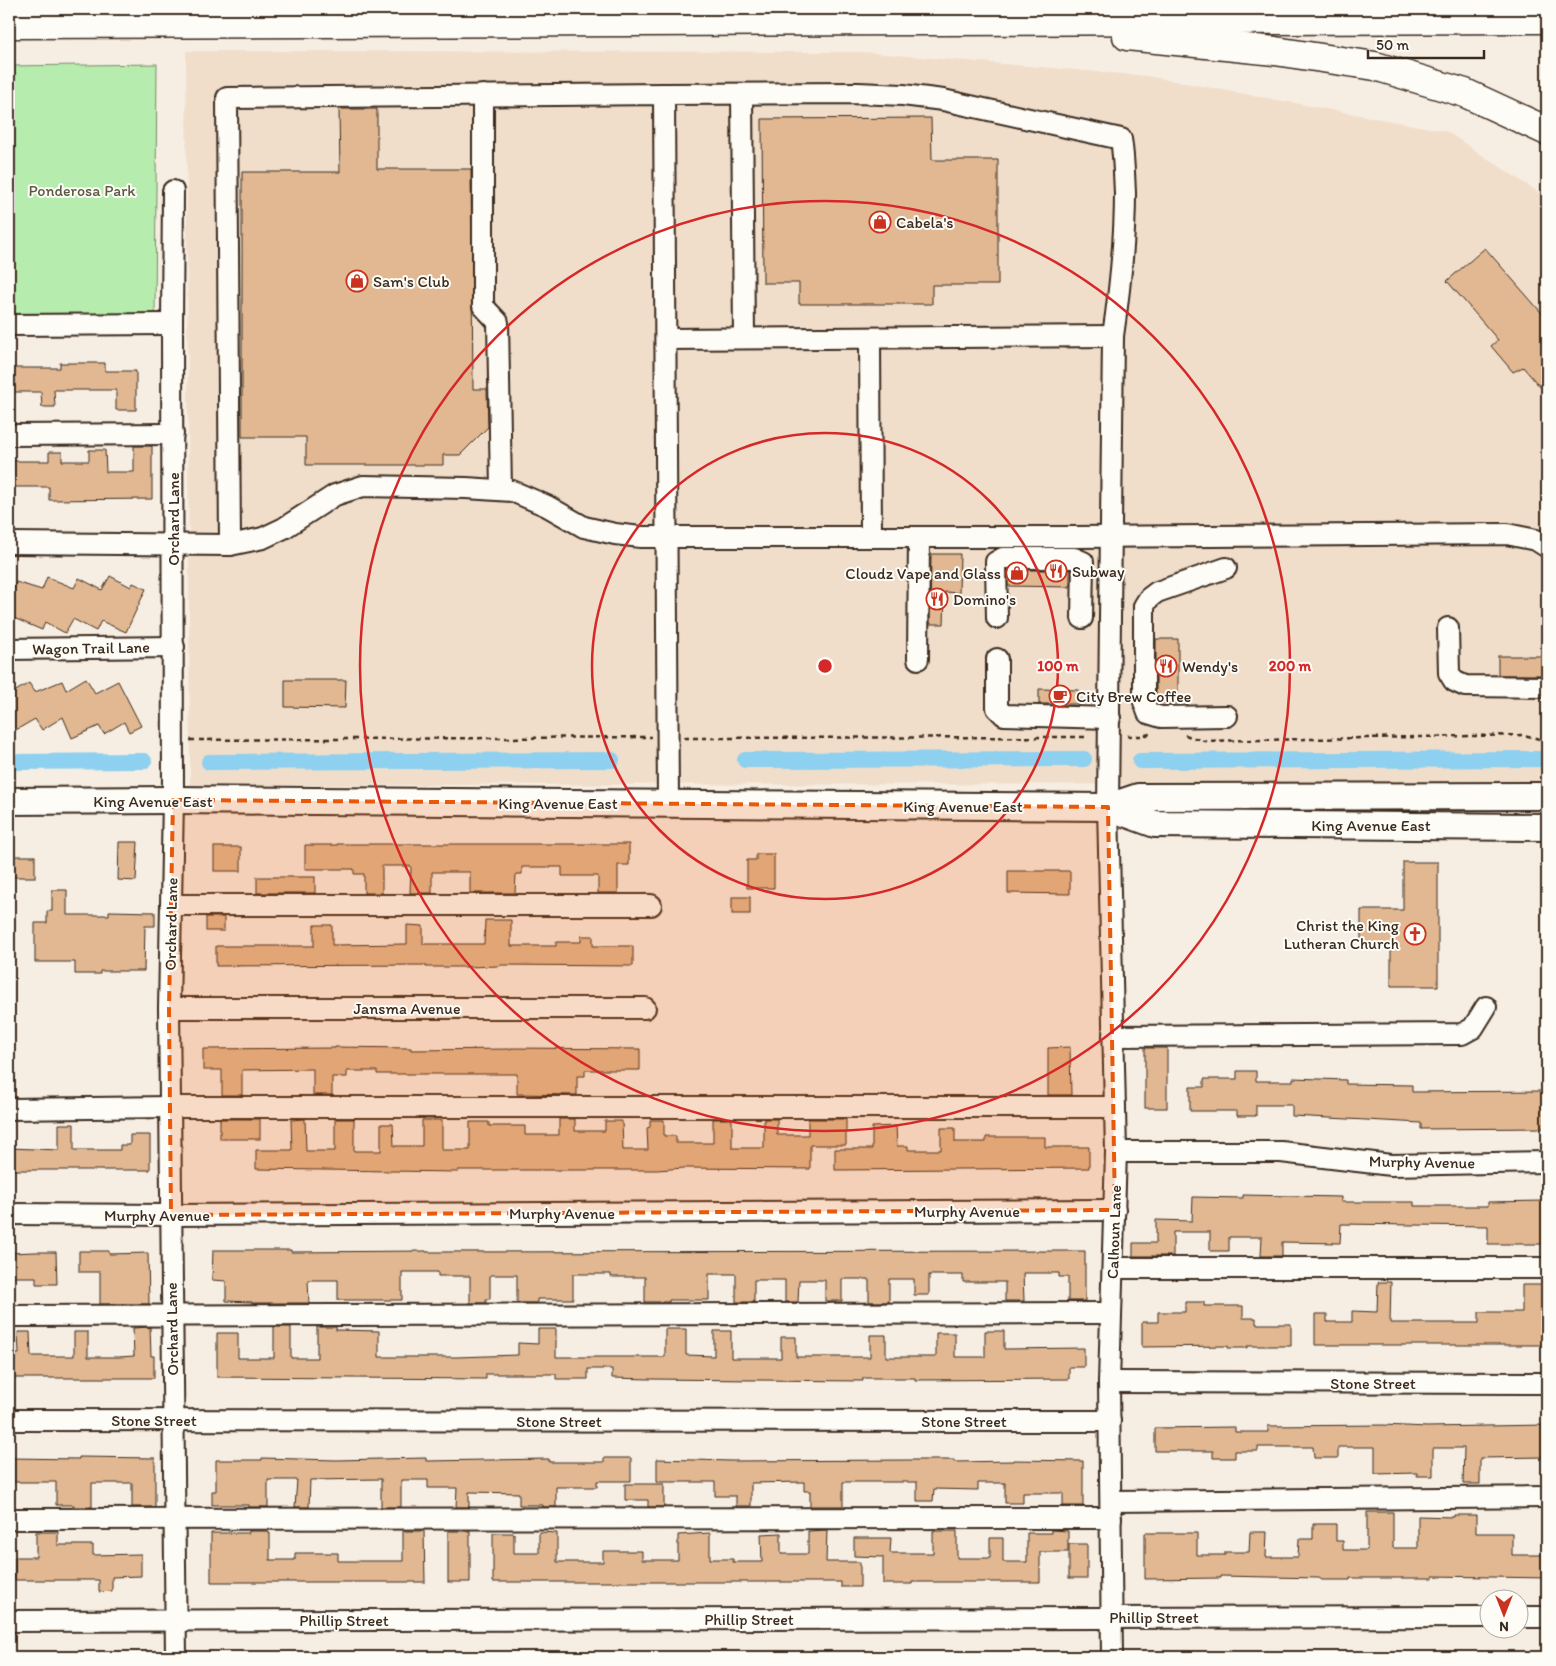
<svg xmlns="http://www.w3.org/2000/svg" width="1556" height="1666" viewBox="0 0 1556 1666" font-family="Itim,sans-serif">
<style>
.built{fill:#f0deca}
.green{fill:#b6ecae;stroke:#788b66}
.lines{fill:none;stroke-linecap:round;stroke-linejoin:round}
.canal{stroke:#8dd0ef;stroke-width:16}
.building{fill:#e1b891;stroke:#3b2a1e}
.minor-casing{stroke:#3b2a1e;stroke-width:24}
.major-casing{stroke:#3b2a1e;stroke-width:30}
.highway-casing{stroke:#3b2a1e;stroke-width:31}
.path{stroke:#3b2a1e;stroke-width:2.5;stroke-dasharray:5 4;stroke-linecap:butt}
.minor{stroke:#fdfcf7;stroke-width:20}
.major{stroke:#fdfcf7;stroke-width:26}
.highway{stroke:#fdfcf7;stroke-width:28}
.marked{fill:#e8590c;fill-opacity:0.2;stroke:#e8590c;stroke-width:4;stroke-dasharray:10 6;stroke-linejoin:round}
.ring{fill:none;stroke:#d62828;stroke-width:2.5}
.labels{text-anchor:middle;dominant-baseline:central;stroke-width:4;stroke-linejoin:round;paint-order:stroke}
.park-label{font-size:16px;fill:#5a5a42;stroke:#fdfcf7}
.poi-label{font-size:16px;fill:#3b2a1e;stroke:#fdfcf7;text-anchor:start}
.street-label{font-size:16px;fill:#3b2a1e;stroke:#fdfcf7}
.centre{fill:#d62828;stroke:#fdfcf7;stroke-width:2.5}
.ring-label{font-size:15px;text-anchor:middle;font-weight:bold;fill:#d62828;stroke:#fdfcf7;stroke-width:4;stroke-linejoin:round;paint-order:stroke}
</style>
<rect width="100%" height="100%" fill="#f7eee3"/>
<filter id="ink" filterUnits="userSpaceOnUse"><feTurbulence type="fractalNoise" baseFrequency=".02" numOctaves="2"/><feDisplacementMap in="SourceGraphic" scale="10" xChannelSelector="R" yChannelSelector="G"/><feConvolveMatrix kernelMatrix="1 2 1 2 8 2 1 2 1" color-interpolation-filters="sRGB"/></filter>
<g filter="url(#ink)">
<polygon class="built" points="186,51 862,52 1147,76 1446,131 1547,198 1547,784 190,785"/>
<polygon class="green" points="157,64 155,314 9,316 9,66"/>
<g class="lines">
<g class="canal">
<polyline points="745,760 1084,759"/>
<polyline points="1140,761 1547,759"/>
<polyline points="9,762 144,761"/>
<polyline points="209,762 612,760"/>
</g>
</g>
<g class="building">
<polygon points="339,109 377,109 377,169 471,169 473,389 487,389 488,427 460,455 443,455 443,465 306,465 306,437 242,437 242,172 340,172"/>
<polygon points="931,118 932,160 998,160 998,285 932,285 932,304 799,304 799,283 763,283 762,119"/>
<polygon points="1485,248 1547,319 1547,395 1523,367 1513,372 1491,346 1498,340 1447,281"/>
<polygon points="60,363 105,363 105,371 136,371 136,410 116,410 116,390 54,390 55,407 42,407 41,392 11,392 11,368 60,368"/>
<polygon points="134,446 152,446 152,499 49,500 49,487 9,487 9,461 49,461 49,452 62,452 62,461 89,461 89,450 105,450 106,472 134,472"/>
<polygon points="931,554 960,554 959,593 945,592 944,624 930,624"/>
<polygon points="1008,570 1070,570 1070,587 1008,586"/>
<polygon points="110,576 131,587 133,583 146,589 126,632 101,621 96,631 73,619 65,633 45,622 42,630 9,616 9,603 16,582 42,590 47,577 74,588 79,578 102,590"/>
<polygon points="1156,639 1178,639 1178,703 1157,703 1156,700"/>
<rect x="1498" y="656" width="49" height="19"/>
<polygon points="86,678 95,693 118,681 141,726 129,732 124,722 104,734 99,726 72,738 63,717 42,730 35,719 9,734 9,695 29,683 35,692 62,681 66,690"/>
<polygon points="285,680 346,680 345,708 285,707"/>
<polygon points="1039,689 1079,690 1079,704 1039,704"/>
<polygon points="119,842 138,842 136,881 118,880"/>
<polygon points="337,844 629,844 629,865 618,865 618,893 598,893 598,876 562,876 562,867 522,867 522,874 516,874 515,893 470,893 470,872 432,872 432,893 410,893 411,866 382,866 382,893 364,893 364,874 354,874 354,869 305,869 305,845 337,845"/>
<rect x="214" y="847" width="27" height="24"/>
<polygon points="756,854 774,854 774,888 747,888 747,860 756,860"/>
<rect x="9" y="856" width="26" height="21"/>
<polygon points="1403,862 1438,862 1438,986 1391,986 1391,946 1361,946 1361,910 1403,910"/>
<polygon points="1008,871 1070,871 1070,894 1008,893"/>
<rect x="257" y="877" width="58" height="16"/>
<polygon points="52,890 67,890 67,915 109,915 109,911 155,912 155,926 145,926 144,971 100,971 100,974 75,974 75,962 35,962 35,923 47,923 47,911 52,911"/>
<rect x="732" y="897" width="18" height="17"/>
<rect x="206" y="917" width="18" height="14"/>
<polygon points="485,920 511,920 511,946 556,946 556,942 581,942 581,936 593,936 593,946 633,946 633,966 500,965 500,966 466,967 426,967 426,965 216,966 216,946 314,946 314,925 332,925 332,945 407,944 407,925 423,926 423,944 484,944"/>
<polygon points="335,1047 411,1048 411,1050 511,1049 511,1048 640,1049 640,1070 585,1070 585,1076 577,1076 577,1095 517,1094 517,1074 377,1074 377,1071 347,1071 347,1077 332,1077 332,1095 313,1095 313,1069 242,1070 242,1095 222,1095 222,1070 203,1070 203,1049 335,1048"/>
<polygon points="1070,1047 1071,1095 1048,1095 1048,1048"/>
<rect x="1145" y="1048" width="22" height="60"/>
<polygon points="1237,1071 1256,1071 1256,1081 1293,1081 1293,1078 1346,1080 1346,1084 1412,1085 1412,1092 1545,1091 1545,1128 1421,1129 1421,1123 1292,1116 1292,1105 1256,1105 1256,1116 1237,1116 1237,1111 1190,1111 1190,1087 1204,1087 1204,1079 1237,1079"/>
<rect x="220" y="1119" width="40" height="20"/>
<polygon points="305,1119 306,1151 335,1151 335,1119 354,1119 354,1151 381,1151 381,1124 393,1124 394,1146 422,1146 422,1120 442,1120 442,1150 470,1150 470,1122 489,1122 489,1126 525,1126 525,1135 559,1135 559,1119 575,1119 575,1131 605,1131 605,1121 622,1121 623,1150 648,1150 647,1128 650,1127 650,1120 664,1120 664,1136 676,1136 676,1143 713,1143 713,1119 732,1119 732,1148 764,1148 764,1119 777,1119 777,1135 808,1135 808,1119 846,1119 846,1145 810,1145 810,1169 684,1168 657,1170 458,1170 458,1172 256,1169 256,1150 292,1150 291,1120"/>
<polygon points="59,1124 74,1124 74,1150 120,1150 120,1145 130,1145 130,1135 150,1135 150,1170 9,1170 9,1148 59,1150"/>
<polygon points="896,1126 897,1146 908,1146 908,1150 941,1150 941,1128 955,1128 955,1142 986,1142 986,1137 1045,1137 1045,1147 1089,1147 1089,1168 835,1170 835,1149 872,1149 872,1127"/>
<polygon points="1243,1195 1341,1197 1341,1202 1414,1202 1414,1206 1488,1206 1488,1202 1545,1201 1546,1244 1488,1244 1488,1226 1341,1224 1340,1243 1282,1242 1282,1256 1261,1256 1262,1237 1229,1237 1229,1251 1210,1251 1210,1232 1173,1232 1173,1256 1133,1256 1133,1243 1156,1243 1156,1220 1192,1221 1193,1197 1243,1198"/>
<polygon points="213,1250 291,1250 291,1252 426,1251 426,1252 1085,1251 1085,1301 1068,1301 1068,1277 1059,1277 1059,1273 1023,1273 1024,1301 1005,1301 1005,1282 963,1282 963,1275 929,1275 929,1295 914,1295 914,1279 889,1279 889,1302 869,1302 869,1279 842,1279 842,1301 825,1301 825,1280 799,1280 798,1302 785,1302 785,1280 754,1280 754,1302 736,1302 736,1274 709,1274 709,1300 669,1300 669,1302 645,1302 645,1277 611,1277 611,1274 573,1274 573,1299 537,1299 537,1303 517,1303 517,1275 490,1275 490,1299 486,1299 486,1303 470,1303 470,1276 438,1276 438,1272 402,1272 402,1300 338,1300 338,1280 308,1280 309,1303 252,1303 252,1302 226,1301 226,1281 212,1280"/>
<polygon points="79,1251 109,1251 109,1254 148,1253 149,1304 100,1304 100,1272 79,1272"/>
<polygon points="35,1252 56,1252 57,1284 36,1284 36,1277 9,1277 9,1253"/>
<polygon points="1378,1282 1391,1282 1390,1323 1479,1323 1479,1312 1522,1312 1522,1285 1547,1285 1547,1345 1315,1345 1315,1314 1327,1314 1327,1322 1352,1322 1352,1311 1377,1312"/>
<polygon points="1185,1302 1204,1302 1204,1306 1243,1306 1243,1318 1256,1318 1256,1324 1291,1324 1291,1346 1247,1346 1247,1348 1228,1348 1228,1346 1142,1347 1142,1322 1158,1322 1158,1312 1185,1312"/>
<polygon points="150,1327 151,1356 154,1356 154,1378 9,1378 9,1354 19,1354 18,1332 30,1332 31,1356 74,1356 74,1332 88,1332 88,1357 119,1357 134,1356 133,1328"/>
<polygon points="274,1327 291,1327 291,1358 317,1358 317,1327 336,1327 336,1330 379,1331 379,1357 457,1357 518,1355 518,1343 538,1344 538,1329 556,1329 556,1357 665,1357 665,1329 686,1329 686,1355 714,1356 714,1331 731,1331 731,1358 781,1358 781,1337 796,1337 796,1357 870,1357 870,1335 886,1335 886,1357 936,1357 936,1333 955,1333 955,1357 985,1357 985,1331 1004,1331 1004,1349 1084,1348 1084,1367 1069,1367 1069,1379 915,1380 915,1378 863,1378 863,1381 649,1379 612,1378 612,1369 588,1369 588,1379 556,1379 556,1374 486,1374 486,1379 217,1377 217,1333 238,1333 238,1358 274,1358"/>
<polygon points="1383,1425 1427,1427 1547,1425 1547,1457 1480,1458 1480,1484 1463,1484 1464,1448 1433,1448 1433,1476 1417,1476 1417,1473 1375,1474 1375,1447 1338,1447 1338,1458 1314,1458 1313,1447 1258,1447 1258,1451 1235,1451 1235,1458 1213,1458 1213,1451 1155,1451 1155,1428 1235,1427 1235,1432 1268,1432 1268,1426"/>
<polygon points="79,1457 155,1458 155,1507 132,1507 132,1483 92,1483 92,1507 74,1507 74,1505 56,1505 56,1482 9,1482 9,1458 79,1459"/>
<polygon points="262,1458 336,1460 426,1458 426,1461 549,1459 549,1462 604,1462 604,1458 631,1458 631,1481 597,1481 597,1487 556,1487 556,1507 543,1507 543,1505 519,1505 519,1493 469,1492 469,1507 456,1507 457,1488 428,1488 428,1480 401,1480 401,1507 381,1507 381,1479 310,1480 309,1507 295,1507 297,1480 268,1480 268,1507 249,1507 249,1505 212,1505 212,1491 216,1491 216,1460 262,1460"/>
<polygon points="657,1459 731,1461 909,1460 954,1460 954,1462 1013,1461 1013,1460 1083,1461 1083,1506 1063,1506 1063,1493 1023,1493 1023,1503 1005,1503 1005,1483 978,1483 978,1490 934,1489 933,1501 917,1501 917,1482 843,1482 843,1506 810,1506 810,1491 804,1491 804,1482 751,1483 751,1506 736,1506 736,1496 715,1496 715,1482 657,1482"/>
<polygon points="625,1484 664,1484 664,1507 648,1507 648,1500 625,1500"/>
<polygon points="1367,1512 1393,1512 1393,1548 1418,1548 1418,1516 1454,1517 1454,1515 1476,1515 1476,1533 1512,1533 1512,1555 1547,1555 1547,1578 1433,1576 1433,1578 1350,1578 1350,1580 1322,1580 1319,1578 1220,1576 1220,1578 1145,1579 1145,1533 1197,1533 1197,1555 1225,1555 1225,1552 1249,1552 1250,1532 1267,1532 1266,1557 1298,1557 1299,1539 1313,1539 1313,1524 1336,1524 1336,1541 1343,1541 1343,1550 1367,1550"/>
<polygon points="827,1530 826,1562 860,1562 860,1587 841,1587 841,1582 493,1582 493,1533 514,1533 514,1553 539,1553 539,1532 557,1533 557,1562 603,1562 603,1551 642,1551 642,1560 678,1560 678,1535 710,1533 710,1559 733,1559 733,1562 762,1562 761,1534 781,1533 781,1554 808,1554 808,1531"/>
<polygon points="1051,1530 1068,1531 1068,1552 1040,1552 1040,1582 912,1582 912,1584 883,1584 883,1557 854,1556 854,1538 891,1538 890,1553 933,1553 933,1531 957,1531 957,1558 990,1558 990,1538 1003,1538 1003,1562 1027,1562 1027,1533 1051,1533"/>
<polygon points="249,1531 268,1531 268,1533 270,1533 270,1560 295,1560 295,1553 338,1553 338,1561 403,1561 403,1531 424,1531 425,1582 211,1582 211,1533 249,1533"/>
<rect x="448" y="1531" width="22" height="51"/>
<polygon points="36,1532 58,1532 58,1545 93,1545 93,1555 141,1554 141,1576 112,1577 112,1591 99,1592 99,1580 15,1580 15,1557 36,1557"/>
<rect x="1069" y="1544" width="18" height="34"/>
</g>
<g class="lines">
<g class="minor-casing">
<g id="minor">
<path d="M664,94l194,-1 45,2 40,5 178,39c3,18 3,36 4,54 0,49 -5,95 -12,143l-5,471 8,345 -7,230 3,275"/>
<polyline points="742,94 744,338"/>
<polyline points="483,95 483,306 498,322 501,490"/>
<polyline points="173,191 172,324 173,800 169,1008 176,1657"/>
<polyline points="9,325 172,324"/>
<polyline points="870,338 871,537"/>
<polyline points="666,339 1113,336"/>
<polyline points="9,435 173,434"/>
<polyline points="9,543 230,545 263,538 284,528 335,495 363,486 466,488 512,491 547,506 584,527 615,534 641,537 1075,537 1507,534 1536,540 1547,547"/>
<polyline points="230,545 227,98 664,94 668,804"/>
<polyline points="1226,568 1157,592 1149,598 1144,606 1144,702 1148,713 1161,717 1227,716"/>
<polyline points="997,618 996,562 1003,558 1074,558 1083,562 1082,618"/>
<polyline points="1448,628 1449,673 1454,681 1465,686 1547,687"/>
<polyline points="9,649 174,647"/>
<polyline points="918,659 919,537"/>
<polyline points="997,659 997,708 1004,715 1110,718"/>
<polyline points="171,905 651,905"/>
<polyline points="169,1008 645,1008"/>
<polyline points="1113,1036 1462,1034 1473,1028 1486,1007"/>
<polyline points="9,1109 170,1107 1115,1107"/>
<polyline points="1116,1152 1281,1152 1391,1165 1547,1162"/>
<polyline points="9,1214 171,1215 1115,1210"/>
<polyline points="1113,1268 1547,1268"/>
<polyline points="9,1316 1111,1313"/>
<polyline points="1109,1382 1547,1383"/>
<polyline points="9,1420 1110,1421"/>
<polyline points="1111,1501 1547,1497"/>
<polyline points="9,1519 1111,1518"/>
<polyline points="1518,1617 1547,1617"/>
<polyline points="9,1621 1488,1617"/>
</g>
</g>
<g class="major-casing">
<g id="major">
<polyline points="9,801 173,800 1108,807 1155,824 1547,827"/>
<polyline points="1108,807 1138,797 1547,796"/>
</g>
</g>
<g class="highway-casing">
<g id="highway">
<polyline points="9,24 1547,19"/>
<polyline points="1127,36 1275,51 1375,66 1465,93 1547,131"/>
</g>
</g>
<g class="path">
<polyline points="1185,735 1204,741 1524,735 1547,741"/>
<polyline points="1127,736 1142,736 1153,733"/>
<polyline points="684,738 1089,737"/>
<polyline points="190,740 651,737"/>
</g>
<use href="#minor" class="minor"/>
<use href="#major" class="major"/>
<use href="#highway" class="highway"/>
</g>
</g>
<path class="marked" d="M173,800l935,7 7,403 -944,5 -2,-207z"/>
<g class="ring">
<circle cx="825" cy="666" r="233"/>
<circle cx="825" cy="666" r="465"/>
</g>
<defs>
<g id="shop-ring" transform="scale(1.125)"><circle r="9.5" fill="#fdfcf7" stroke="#c8321e" stroke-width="1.5"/><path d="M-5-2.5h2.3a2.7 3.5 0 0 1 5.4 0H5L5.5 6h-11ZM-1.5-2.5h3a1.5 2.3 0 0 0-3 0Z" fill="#c8321e"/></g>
<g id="restaurant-ring" transform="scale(1.125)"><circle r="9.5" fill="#fdfcf7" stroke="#c8321e" stroke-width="1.5"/><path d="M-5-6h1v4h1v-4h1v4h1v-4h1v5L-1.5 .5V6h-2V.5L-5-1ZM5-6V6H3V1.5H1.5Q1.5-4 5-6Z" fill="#c8321e"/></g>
<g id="cafe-ring" transform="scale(1.125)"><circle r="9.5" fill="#fdfcf7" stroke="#c8321e" stroke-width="1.5"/><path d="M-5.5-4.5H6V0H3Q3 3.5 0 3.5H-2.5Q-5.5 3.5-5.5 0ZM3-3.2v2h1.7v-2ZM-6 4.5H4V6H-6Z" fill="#c8321e"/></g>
<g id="church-ring" transform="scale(1.125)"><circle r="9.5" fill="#fdfcf7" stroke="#c8321e" stroke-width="1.5"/><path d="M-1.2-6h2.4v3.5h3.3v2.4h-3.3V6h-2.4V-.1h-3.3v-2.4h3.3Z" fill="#c8321e"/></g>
</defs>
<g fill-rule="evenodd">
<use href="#shop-ring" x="880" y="222"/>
<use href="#shop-ring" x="357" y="281"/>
<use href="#restaurant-ring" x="1056" y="571"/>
<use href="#shop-ring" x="1017" y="573"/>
<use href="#restaurant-ring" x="937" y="599"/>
<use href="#restaurant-ring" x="1166" y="666"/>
<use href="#cafe-ring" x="1060" y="696"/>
<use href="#church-ring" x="1415" y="934"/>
</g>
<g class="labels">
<g class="park-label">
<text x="82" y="190">Ponderosa Park</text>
</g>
<g class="poi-label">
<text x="896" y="222">Cabela's</text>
<text x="373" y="281">Sam's Club</text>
<text x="1072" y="571">Subway</text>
<text x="1001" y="573" text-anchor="end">Cloudz Vape and Glass</text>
<text x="953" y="599">Domino's</text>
<text x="1182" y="666">Wendy's</text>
<text x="1076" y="696">City Brew Coffee</text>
<text x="1399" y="925" text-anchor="end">Christ the King<tspan x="1399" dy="18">Lutheran Church</tspan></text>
</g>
<g class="street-label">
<text transform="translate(173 519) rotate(-90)">Orchard Lane</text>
<text transform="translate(91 648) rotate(-1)">Wagon Trail Lane</text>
<text x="153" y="801">King Avenue East</text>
<text x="558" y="803">King Avenue East</text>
<text x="963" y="806">King Avenue East</text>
<text x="1371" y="825">King Avenue East</text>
<text transform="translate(171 924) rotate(-89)">Orchard Lane</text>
<text x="407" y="1008">Jansma Avenue</text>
<text transform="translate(1422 1162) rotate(1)">Murphy Avenue</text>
<text x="967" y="1211">Murphy Avenue</text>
<text x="562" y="1213">Murphy Avenue</text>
<text x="157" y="1215">Murphy Avenue</text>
<text transform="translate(1114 1232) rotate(-88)">Calhoun Lane</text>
<text transform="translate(172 1329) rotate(-91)">Orchard Lane</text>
<text x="1373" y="1383">Stone Street</text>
<text x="154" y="1420">Stone Street</text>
<text x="559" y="1421">Stone Street</text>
<text x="964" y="1421">Stone Street</text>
<text x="1154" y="1617">Phillip Street</text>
<text x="749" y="1619">Phillip Street</text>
<text x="344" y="1620">Phillip Street</text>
</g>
</g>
<circle cx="825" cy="666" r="8" class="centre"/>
<g class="ring-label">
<text x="1058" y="671">100 m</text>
<text x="1290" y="671">200 m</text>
</g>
<rect width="1556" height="1666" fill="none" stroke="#fdfcf7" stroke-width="30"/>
<rect x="15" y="15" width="1526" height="1636" fill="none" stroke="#3b2a1e" stroke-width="2" filter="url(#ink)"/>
<g transform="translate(1504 1614) rotate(180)"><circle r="24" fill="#fdfcf7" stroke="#afa8a0"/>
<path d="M0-4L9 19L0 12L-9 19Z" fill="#c8321e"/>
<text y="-8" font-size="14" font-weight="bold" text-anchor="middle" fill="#3b2a1e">N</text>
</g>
<path d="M1368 50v8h116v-8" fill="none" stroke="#3b2a1e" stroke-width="2.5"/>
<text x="1376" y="50" font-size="15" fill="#3b2a1e" stroke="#fdfcf7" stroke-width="4" paint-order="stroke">50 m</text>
</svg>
